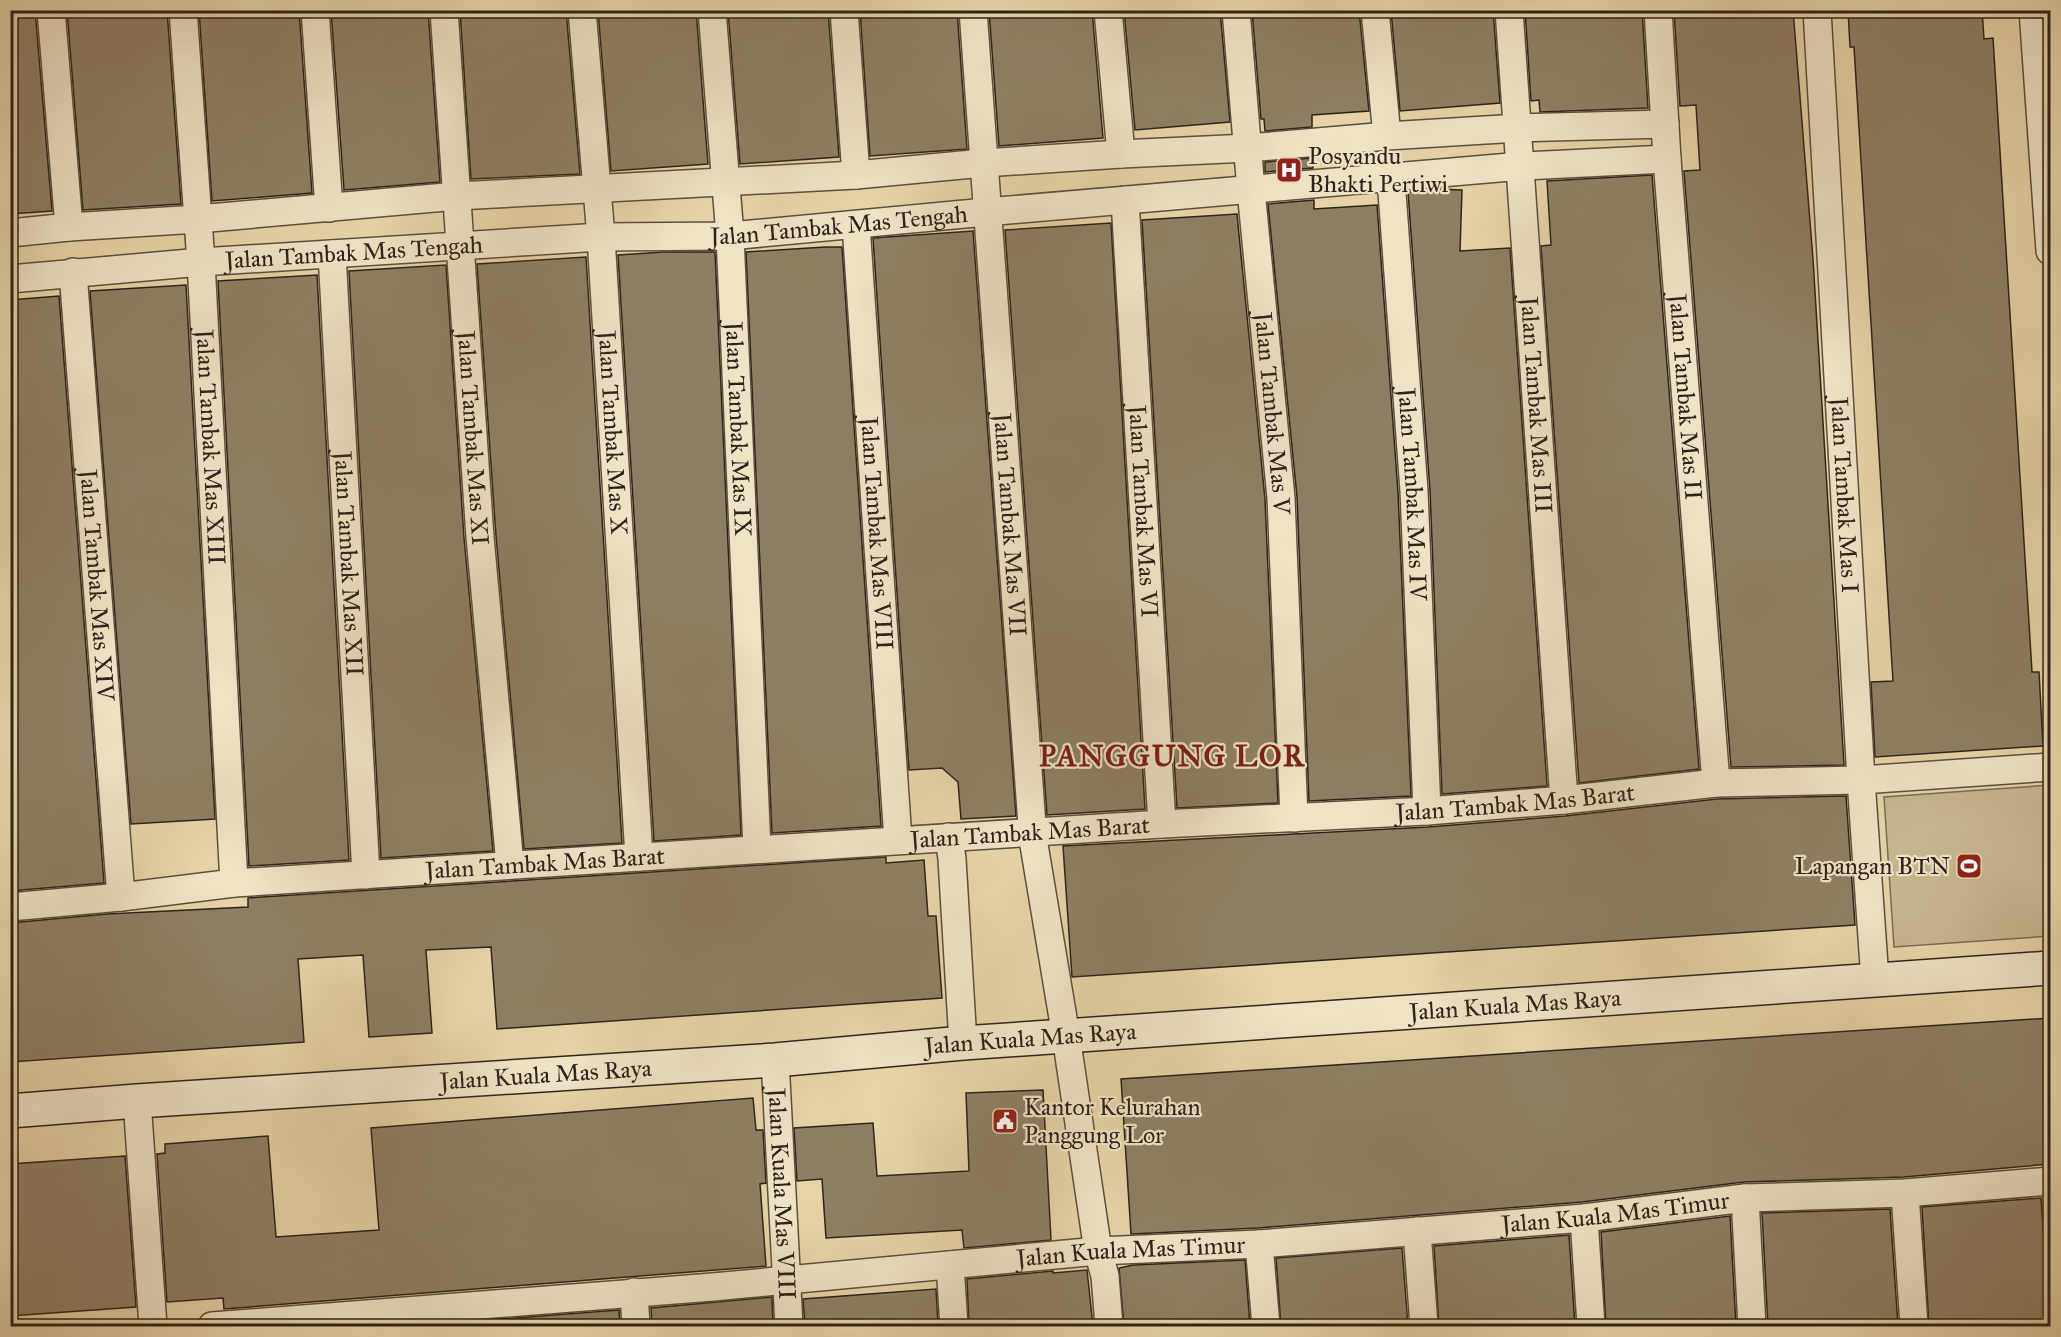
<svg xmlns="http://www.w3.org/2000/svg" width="2061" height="1337" viewBox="0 0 2061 1337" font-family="'IM FELL Great Primer',serif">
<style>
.green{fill:#c7b690;stroke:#7a6c56;stroke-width:1.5}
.building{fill:#8e7f64;stroke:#2e231b;stroke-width:1.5}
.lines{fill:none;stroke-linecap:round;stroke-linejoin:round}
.street-casing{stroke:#5c4f3e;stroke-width:30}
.secondary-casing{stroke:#2e231b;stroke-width:36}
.street{stroke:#efe3c6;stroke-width:27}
.secondary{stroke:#efe3c6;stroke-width:33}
.labels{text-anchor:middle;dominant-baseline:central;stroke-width:4.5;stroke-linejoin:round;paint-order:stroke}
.poi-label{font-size:24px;fill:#2e231b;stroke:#efe3c6;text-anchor:start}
.street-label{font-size:24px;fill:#2e231b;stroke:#efe3c6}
.district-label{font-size:30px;font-weight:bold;letter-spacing:1.5px;fill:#7a1f14;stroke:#efe3c6}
</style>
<rect width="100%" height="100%" fill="#e6d4a8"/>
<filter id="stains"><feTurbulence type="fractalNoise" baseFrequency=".00333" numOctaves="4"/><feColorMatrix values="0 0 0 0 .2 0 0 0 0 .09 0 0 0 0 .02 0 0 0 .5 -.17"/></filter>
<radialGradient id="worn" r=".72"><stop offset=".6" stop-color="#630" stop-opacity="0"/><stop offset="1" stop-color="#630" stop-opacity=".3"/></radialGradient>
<polygon class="green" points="2050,785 2050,936 1894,947 1884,797"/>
<g class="building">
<polygon points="10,10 35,10 52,211 10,214"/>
<polygon points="67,10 167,10 181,204 83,210"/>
<polygon points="199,10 299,10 312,193 212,201"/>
<polygon points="331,10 428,10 440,182 344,190"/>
<polygon points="460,10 566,10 580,174 471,179"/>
<polygon points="598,10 696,10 708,164 611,171"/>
<polygon points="728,10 828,10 839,157 740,164"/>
<polygon points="860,10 957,10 967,149 870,156"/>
<polygon points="989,10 1092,10 1103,138 999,146"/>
<polygon points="1124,10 1220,10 1230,122 1135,130"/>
<polygon points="1252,10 1359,10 1369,111 1312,115 1312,127 1265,131 1264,119 1261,119"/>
<polygon points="1391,10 1493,10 1500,103 1400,111"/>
<polygon points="1525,10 1642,10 1648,108 1540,112 1539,100 1531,101"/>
<polygon points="1674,10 1793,10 1813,259 1844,765 1731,767 1684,171 1700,170 1696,105 1680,106"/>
<polygon points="1848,10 1982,10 1984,39 1993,38 2032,672 2039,672 2043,746 1875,757 1871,682 1893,681 1854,47 1850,47"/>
<polygon points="1313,158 1313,168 1265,172 1265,162"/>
<polygon points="1652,175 1699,769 1579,783 1541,246 1551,245 1547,181"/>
<polygon points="1437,189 1462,190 1460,251 1510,248 1547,786 1442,794 1430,490 1408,192"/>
<polygon points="1314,200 1314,209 1377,205 1398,492 1411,796 1309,801 1297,497 1268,204"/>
<polygon points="1237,214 1265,499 1278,803 1177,808 1142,220"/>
<polygon points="1111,223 1145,809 1047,815 1005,230"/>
<polygon points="973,231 1016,816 961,819 958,782 942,768 909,770 873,238"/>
<polygon points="825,247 842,247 881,826 772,833 746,252"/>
<polygon points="664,252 715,252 741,835 654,841 618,255"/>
<polygon points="586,257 622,843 524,849 496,536 477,264"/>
<polygon points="446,265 464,538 493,851 381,858 349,271"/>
<polygon points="317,275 349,860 249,866 218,281"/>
<polygon points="186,285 215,819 131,824 90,291"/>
<polygon points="59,296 104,883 10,891 10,300"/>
<polygon points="1846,796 1855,925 1072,977 1063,846 1428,827 1565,816 1717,799"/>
<polygon points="886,857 886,863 924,860 928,916 936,916 942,998 497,1029 491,947 426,950 432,1033 369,1037 363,955 298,959 304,1042 10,1062 10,923 107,914 248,907 248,898"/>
<polygon points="2050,1018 2050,1164 1904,1177 1744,1182 1582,1202 1258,1228 1131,1234 1121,1079"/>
<polygon points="1043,1090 1051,1240 964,1248 962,1230 826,1238 822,1179 797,1181 794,1128 873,1123 877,1176 969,1171 966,1093"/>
<polygon points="753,1098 756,1130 763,1130 766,1183 760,1184 766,1266 224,1309 223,1298 167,1302 157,1154 165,1153 165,1144 268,1136 276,1237 379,1230 371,1128"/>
<polygon points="125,1156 136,1307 10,1316 10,1164"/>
<polygon points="2041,1198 2050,1326 1929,1326 1922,1207"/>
<polygon points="1890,1209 1898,1326 1768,1326 1762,1213"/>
<polygon points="1730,1216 1736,1326 1606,1326 1601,1232"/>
<polygon points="1569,1235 1575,1326 1439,1326 1434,1246"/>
<polygon points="1402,1248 1408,1326 1281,1326 1276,1258"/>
<polygon points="1245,1260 1250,1326 1124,1326 1119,1268 1133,1265"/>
<polygon points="1087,1270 1093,1326 969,1326 967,1279 1053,1271 1053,1273"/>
<polygon points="936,1289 938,1326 805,1326 803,1299"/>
<polygon points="772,1297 773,1326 652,1326 651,1308"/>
<polygon points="619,1310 620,1326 409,1326"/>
</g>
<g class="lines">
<g class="street-casing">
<g id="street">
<polyline points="51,10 69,227"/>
<path id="s1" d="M183,10l18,252 33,621"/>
<polyline points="315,10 329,208"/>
<path id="s2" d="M444,10l36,527 30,328"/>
<path id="s3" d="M582,10l19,227 38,620"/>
<path id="s4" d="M712,10l18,226 27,613"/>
<polyline points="844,10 856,175"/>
<path id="s5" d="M973,10l60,829 33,197 32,215 7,25 4,50"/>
<polyline points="1108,10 1121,154"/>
<path id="s6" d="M1236,10l15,180 30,308 13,320"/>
<polyline points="1375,10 1387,136"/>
<path id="s7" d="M1509,10l55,790"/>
<path id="s8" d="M1658,10l9,149 49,624"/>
<path id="s9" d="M1817,10l44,770 14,200"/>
<polyline points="2033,10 2050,251"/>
<path id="s10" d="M1391,179l23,312 13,320"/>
<path id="s11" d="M1125,200l37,624"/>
<path id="s12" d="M856,225l42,615"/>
<polyline points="10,233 69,227 198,219 457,196 856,175 983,163 1121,154 1248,148 1387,136 1518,128 1665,124"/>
<path id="s13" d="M332,254l34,621"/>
<path id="s14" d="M73,272l48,625"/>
<path id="s15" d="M10,279l191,-17 400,-25 129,-1 256,-24 536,-46 145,-7"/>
<polyline points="949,837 952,859 963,1043"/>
<path id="s16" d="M10,907l111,-10 113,-14 928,-59 265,-13 137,-11 152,-17 145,-3 189,-13"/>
<path id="s17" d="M775,1060l14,266"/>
<polyline points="137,1101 153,1326"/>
<polyline points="1905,1193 1914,1326"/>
<polyline points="1745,1198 1752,1326"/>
<polyline points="1584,1218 1591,1326"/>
<polyline points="1417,1231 1424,1326"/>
<polyline points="1259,1244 1266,1326"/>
<polyline points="950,1265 954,1326"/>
<polyline points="634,1292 636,1326"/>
<path id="s18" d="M212,1326l501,-39 385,-36 161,-7 325,-26 161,-20 160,-5 145,-12"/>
</g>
</g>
<g class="secondary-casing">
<g id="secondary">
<path id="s19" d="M10,1111l127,-10 638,-41 188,-17 1087,-75"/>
</g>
</g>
<use href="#street" class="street"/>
<use href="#secondary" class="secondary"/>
</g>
<defs>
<g id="hospital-square" transform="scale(1.35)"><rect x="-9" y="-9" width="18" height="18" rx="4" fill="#8f2418" stroke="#efe3c6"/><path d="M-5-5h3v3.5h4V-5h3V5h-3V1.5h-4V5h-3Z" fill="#fff"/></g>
<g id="stadium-square" transform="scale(1.35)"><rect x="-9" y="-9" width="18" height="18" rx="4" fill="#8f2418" stroke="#efe3c6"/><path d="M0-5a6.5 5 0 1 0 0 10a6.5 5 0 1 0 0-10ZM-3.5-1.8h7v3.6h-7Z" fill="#fff"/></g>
<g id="civic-square" transform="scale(1.35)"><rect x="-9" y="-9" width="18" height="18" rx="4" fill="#8f2418" stroke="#efe3c6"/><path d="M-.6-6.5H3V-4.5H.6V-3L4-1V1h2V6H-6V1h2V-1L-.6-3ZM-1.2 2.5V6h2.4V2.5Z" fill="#fff"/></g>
</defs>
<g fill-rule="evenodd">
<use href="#hospital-square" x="1289" y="170"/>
<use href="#stadium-square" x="1969" y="866"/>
<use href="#civic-square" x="1005" y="1121"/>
</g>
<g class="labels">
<g class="poi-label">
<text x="1308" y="156">Posyandu<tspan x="1308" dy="28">Bhakti Pertiwi</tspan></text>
<text x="1950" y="866" text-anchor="end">Lapangan BTN</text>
<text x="1024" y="1107">Kantor Kelurahan<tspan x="1024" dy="28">Panggung Lor</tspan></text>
</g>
<g class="street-label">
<text stroke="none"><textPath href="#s15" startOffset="831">Jalan Tambak Mas Tengah</textPath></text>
<text stroke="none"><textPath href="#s15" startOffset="345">Jalan Tambak Mas Tengah</textPath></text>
<text stroke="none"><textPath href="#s8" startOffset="388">Jalan Tambak Mas II</textPath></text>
<text stroke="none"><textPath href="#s7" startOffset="396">Jalan Tambak Mas III</textPath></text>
<text stroke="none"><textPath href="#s6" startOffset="405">Jalan Tambak Mas V</textPath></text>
<text stroke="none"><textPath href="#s4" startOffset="420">Jalan Tambak Mas IX</textPath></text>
<text stroke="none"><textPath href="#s3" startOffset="424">Jalan Tambak Mas X</textPath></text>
<text stroke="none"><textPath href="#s2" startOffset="429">Jalan Tambak Mas XI</textPath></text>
<text stroke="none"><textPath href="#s1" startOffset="438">Jalan Tambak Mas XIII</textPath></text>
<text stroke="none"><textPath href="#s10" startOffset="316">Jalan Tambak Mas IV</textPath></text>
<text stroke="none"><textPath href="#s9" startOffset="486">Jalan Tambak Mas I</textPath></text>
<text stroke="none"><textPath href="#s11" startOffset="312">Jalan Tambak Mas VI</textPath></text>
<text stroke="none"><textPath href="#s5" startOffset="516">Jalan Tambak Mas VII</textPath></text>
<text stroke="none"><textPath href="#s12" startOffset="309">Jalan Tambak Mas VIII</textPath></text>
<text stroke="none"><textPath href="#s13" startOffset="310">Jalan Tambak Mas XII</textPath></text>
<text stroke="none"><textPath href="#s14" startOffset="314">Jalan Tambak Mas XIV</textPath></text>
<text stroke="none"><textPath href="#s16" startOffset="1509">Jalan Tambak Mas Barat</textPath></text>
<text stroke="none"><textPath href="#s16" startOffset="1023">Jalan Tambak Mas Barat</textPath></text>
<text stroke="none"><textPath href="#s16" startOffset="537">Jalan Tambak Mas Barat</textPath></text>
<text stroke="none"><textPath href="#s19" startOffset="1509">Jalan Kuala Mas Raya</textPath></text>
<text stroke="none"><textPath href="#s19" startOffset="1023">Jalan Kuala Mas Raya</textPath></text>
<text stroke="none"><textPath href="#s19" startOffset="537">Jalan Kuala Mas Raya</textPath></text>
<text stroke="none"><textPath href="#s17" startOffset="134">Jalan Kuala Mas VIII</textPath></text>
<text stroke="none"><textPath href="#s18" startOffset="1408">Jalan Kuala Mas Timur</textPath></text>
<text stroke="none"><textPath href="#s18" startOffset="922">Jalan Kuala Mas Timur</textPath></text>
</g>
<g class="district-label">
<text x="1172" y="756">PANGGUNG LOR</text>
</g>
</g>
<rect width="2061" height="1337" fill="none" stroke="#e6d4a8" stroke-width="36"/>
<rect x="12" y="12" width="2037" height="1313" fill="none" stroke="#2e231b" stroke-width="3"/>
<rect x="18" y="18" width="2025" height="1301" fill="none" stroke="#2e231b" stroke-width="1.5"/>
<rect width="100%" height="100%" filter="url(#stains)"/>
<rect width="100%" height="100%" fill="url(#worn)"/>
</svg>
